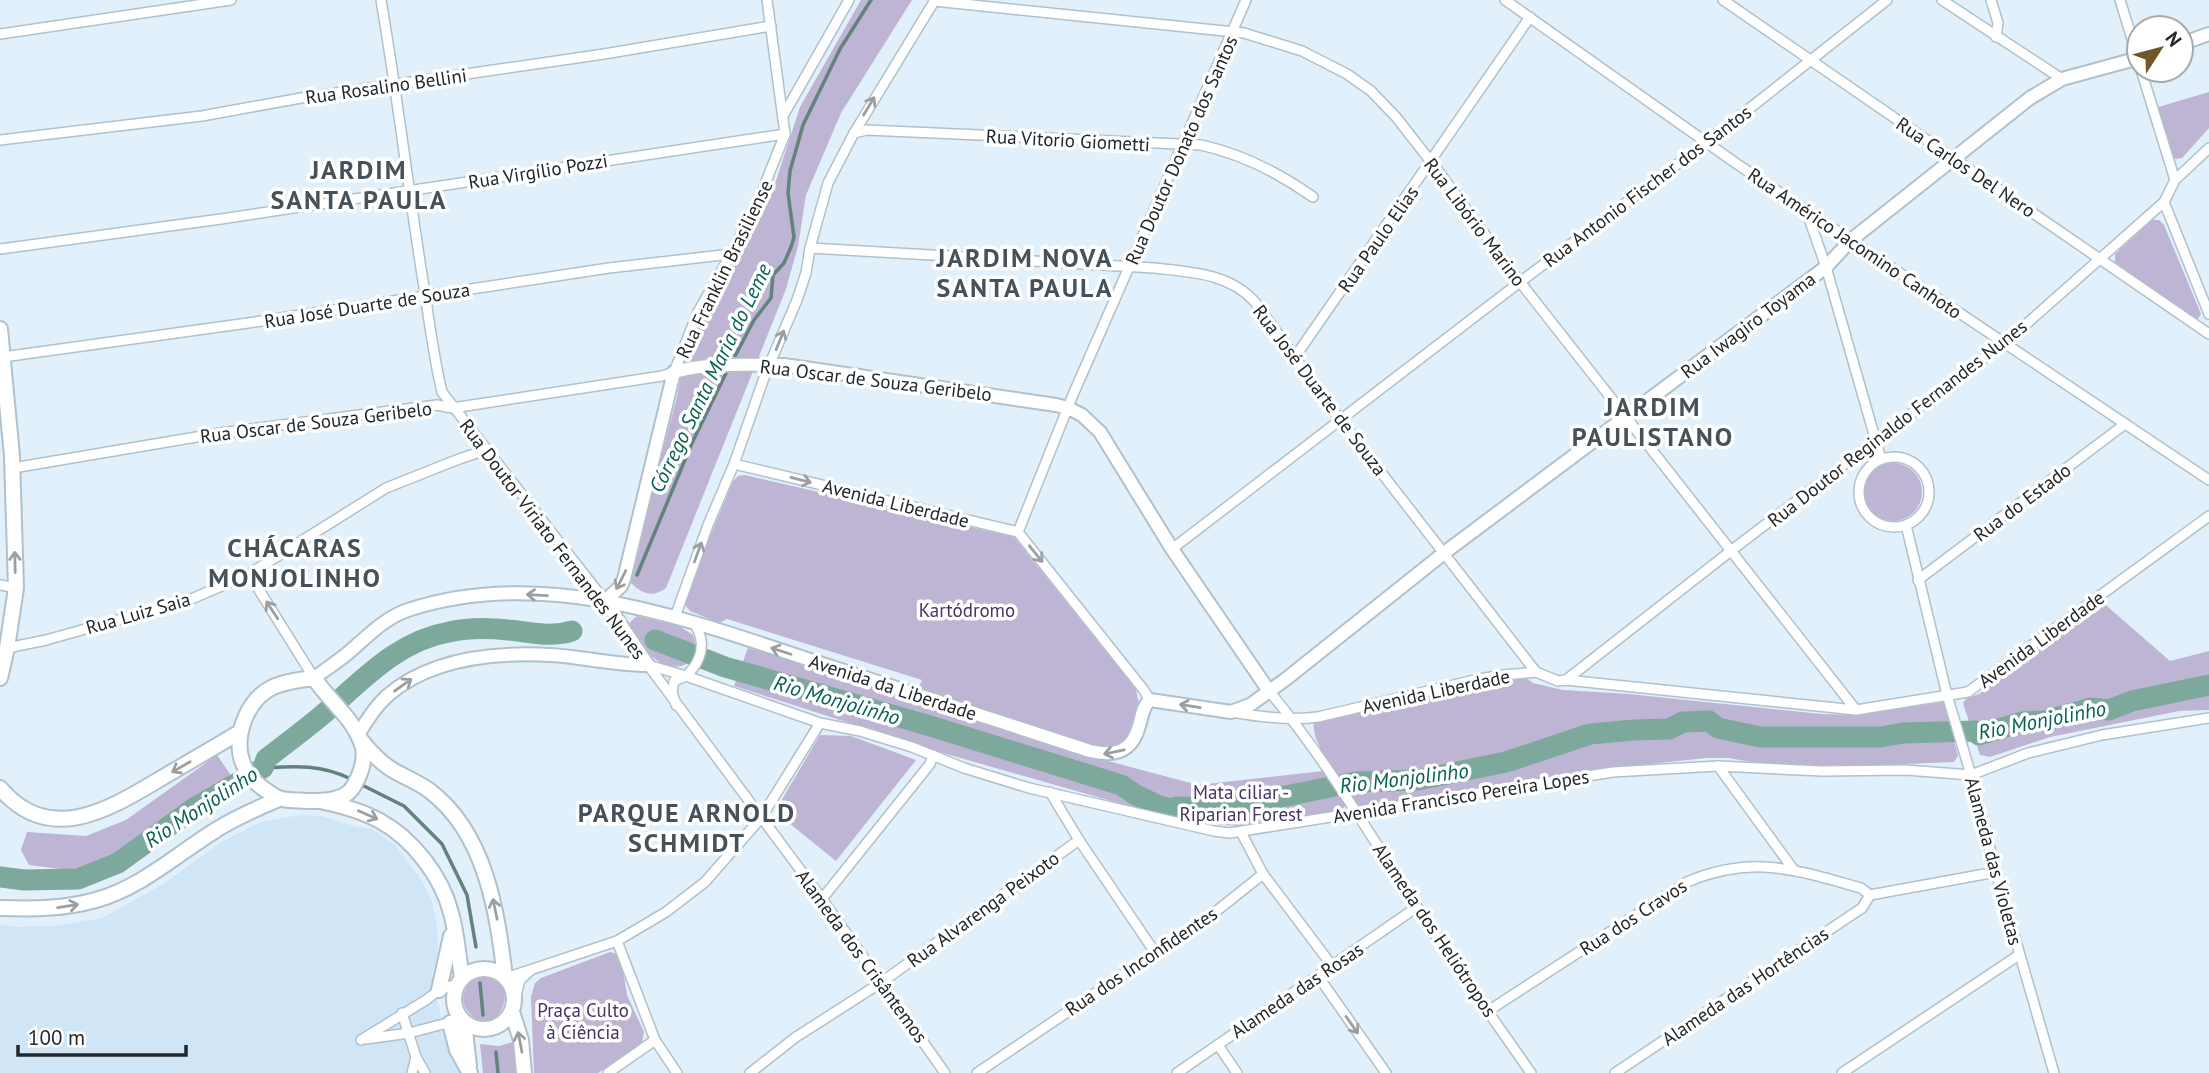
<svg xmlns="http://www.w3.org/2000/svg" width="2209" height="1073" viewBox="0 0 2209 1073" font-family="'PT Sans',sans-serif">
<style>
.built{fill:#d0e6f6}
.green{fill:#beb4d3}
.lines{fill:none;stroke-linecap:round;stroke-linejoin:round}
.stream{stroke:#62827b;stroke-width:3.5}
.river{stroke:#7da99d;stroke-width:21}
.street-casing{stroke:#b1c0ca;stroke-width:12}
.secondary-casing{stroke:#b1c0ca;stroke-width:16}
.primary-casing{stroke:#b1c0ca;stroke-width:18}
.street{stroke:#fff;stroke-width:9}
.secondary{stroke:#fff;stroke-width:12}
.primary{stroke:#fff;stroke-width:14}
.oneway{stroke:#9c9ea0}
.labels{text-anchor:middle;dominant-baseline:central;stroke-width:7;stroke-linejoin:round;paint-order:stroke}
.street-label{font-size:19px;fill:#22272b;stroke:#fff}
.park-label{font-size:19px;fill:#463564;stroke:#fff}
.water-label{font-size:21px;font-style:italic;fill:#066151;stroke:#fff}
.district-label{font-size:26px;font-weight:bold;letter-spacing:2px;fill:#46525b;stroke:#fff}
</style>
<rect width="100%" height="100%" fill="#e1f0fa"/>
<polygon class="built" points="300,815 321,816 357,827 372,829 395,845 421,879 432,902 437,926 438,954 432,974 446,1041 457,1045 463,1073 0,1073 0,924 14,927 54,926 102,918 163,884 223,841 261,822"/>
<g class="green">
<path d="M861,0h51l-71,113 -35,82 -8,51 -12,43 -120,299c-13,10 -24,6 -35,-5l7,-39 39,-147 8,-43 33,-66 31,-52 25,-49 26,-80z"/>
<polygon points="2209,92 2209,128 2182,158 2175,159 2170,155 2155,108"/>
<polygon points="2152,220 2159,220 2164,225 2201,314 2197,320 2192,321 2115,262 2115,254"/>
<circle cx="1893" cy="492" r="29"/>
<polygon points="745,475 1014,537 1136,689 1139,705 1125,742 1112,749 1099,747 918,689 922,680 727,619 719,623 690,611 686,606 686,595 733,481 738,476"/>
<polygon points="2101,601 2170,661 2209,651 2209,710 2179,711 2050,737 1990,757 1980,755 1963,703 1967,698 1979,694"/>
<path d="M637,616l42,10 14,9 4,15 -8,13c-27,14 -47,-16 -61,-35l3,-7z"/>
<polygon points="748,648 948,708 1063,749 1198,785 1323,771 1347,802 1344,808 1333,812 1237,826 1193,822 1143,810 943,753 734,686"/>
<path d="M1518,676h5l10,7 30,7 66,4 192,20 36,1 87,-13 14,54 -4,6 -100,4 -84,-1 -42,-7h-22l-92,10 -254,39c-13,-20 -51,-63 -46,-86z"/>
<polygon points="820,735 851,736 916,760 836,861 789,823 777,808"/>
<polygon points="217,755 232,777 155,827 117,855 75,871 29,865 21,850 27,832 86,836 126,820"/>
<polygon points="610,952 618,954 621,957 627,995 644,1032 642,1043 598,1073 534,1073 531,997 535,983 541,978"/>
<path d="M486,974c37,6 13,67 -15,41 -17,-16 -4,-37 15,-41z"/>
<polygon points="516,1041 518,1073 483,1073 480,1044 499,1046"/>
</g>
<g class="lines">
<g class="stream">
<polyline points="733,360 754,320 771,298 773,275 784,263 791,247 794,237 788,193 790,171 803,125 840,49 871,0"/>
<polyline points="637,575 692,443 729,367"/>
<path d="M263,768c32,-2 58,-4 88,11"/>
<polyline points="358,783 404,806 442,844 467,895 476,947"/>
<polyline points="480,983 483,1015"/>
<polyline points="496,1052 498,1073"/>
</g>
<g class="river">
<polyline points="655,640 725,667 927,725 1121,785 1136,795 1159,806 1170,809 1178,807 1200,808 1266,800 1355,782 1418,780 1506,762 1590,734 1634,730 1669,729 1683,722 1709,721 1718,728 1760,737 1881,737 1903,733 1975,731 1979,735 2022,722 2044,721 2091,708 2109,710 2132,701 2209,685"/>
<path d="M0,877l24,3 54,-1 40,-16 76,-55 69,-40 3,-9c18,-14 37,-28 55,-43 39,-33 75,-75 128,-84 18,-4 41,-4 59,-2 23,2 42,8 64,1"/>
</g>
<g class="street-casing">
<g id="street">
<path d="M381,0c16,93 27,187 42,281 6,37 10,74 19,111l163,209"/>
<polyline points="1505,0 1737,164 2209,480"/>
<polyline points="1723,0 2209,334"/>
<polyline points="1942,0 2062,79"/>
<polyline points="1991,0 1998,23 1996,37"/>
<polyline points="2120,0 2139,62"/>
<polyline points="934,1 1244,33 1302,51 1347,74 1371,91 1396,117 1439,172 1520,282 1856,710"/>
<polyline points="0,34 231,0"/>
<polyline points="2141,70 2175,180"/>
<polyline points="783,116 849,0"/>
<path d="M854,133l13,-3 334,15c41,9 78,28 112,52"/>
<polyline points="0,140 202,116 301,98 604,54 771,26"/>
<polyline points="2164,202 2209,314"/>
<polyline points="1806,210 1826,267 1881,459"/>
<path d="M810,248l344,20c36,4 75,5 101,34l80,111 201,259"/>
<polyline points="0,249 221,219 785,134"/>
<polyline points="3,357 248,323 609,268 731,254"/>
<polyline points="1295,357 1530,17"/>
<circle cx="1894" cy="492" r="35"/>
<polyline points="734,464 1018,532 1143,689 1150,700"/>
<polyline points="13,468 220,433 437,405 452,408 472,405 662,376 674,372 698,312 731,254 761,194 785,134 767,0"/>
<polyline points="1906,525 1947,695 1971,775 1996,872 2054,1073"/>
<polyline points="1018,532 1072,397 1246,0"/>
<polyline points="1172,549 1520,282 1707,142 1887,0"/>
<polyline points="249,574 314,678"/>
<polyline points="1918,580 2125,424"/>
<polyline points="0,585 16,588"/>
<polyline points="675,617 708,525 734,464 765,375 797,300 806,273 810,248 828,183 854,133 935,0"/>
<polyline points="7,648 46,640 189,600 249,574 386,488 459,459 486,450"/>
<polyline points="648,665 822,899 945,1073"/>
<path d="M648,665l38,11c16,-15 21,-34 8,-53"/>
<polyline points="1566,680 1732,550 2014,335 2164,202 2175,180 2209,148"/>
<path d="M1269,691c56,67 100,142 147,215 37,57 76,111 115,167"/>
<polyline points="676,705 672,692 674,681 686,676 820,723 860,731 912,747 964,768 1029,788 1214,831 1230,833 1613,772 1718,766 1822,771 1906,770 1971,775 2028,753 2102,735 2209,718"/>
<path d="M1232,712c28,5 58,9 86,5l161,-38 25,-4 32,-3 22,9 8,-1 290,30 112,-18 241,-176"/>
<polyline points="1718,766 1793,869"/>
<polyline points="1050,792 1079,840 1154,951"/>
<polyline points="1263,874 1333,967"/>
<polyline points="822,899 930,764 933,755"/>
<polyline points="617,941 655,1040 677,1073"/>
<polyline points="1318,976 1386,1073"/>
<polyline points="506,978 617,941 666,912 705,882 761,818 820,723"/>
<polyline points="514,1003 520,980 531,970"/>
<path d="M1488,1011l199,-129c66,-28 109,-12 174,6l9,7 126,-23"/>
<polyline points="402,1013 416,1057 412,1073"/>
<polyline points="366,1039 409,1033 455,1021"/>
<polyline points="361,1040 426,1000 439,990 457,984"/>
<polyline points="1218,1045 1237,1073"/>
<polyline points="416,1057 425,1073"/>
<polyline points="608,1073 655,1040"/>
<polyline points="750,1073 796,1037 882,982 1079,840"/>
<polyline points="977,1073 1214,913 1263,874 1241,832"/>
<polyline points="1177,1073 1417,907"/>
<polyline points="1615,1073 1862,908 1870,895"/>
<polyline points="1842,1073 2019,955"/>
</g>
</g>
<g class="secondary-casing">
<g id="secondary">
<polyline points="2181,44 2209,34"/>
<path d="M605,601l16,-15 3,-7 50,-207c35,-10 73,-7 110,-7l272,40 12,3 14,7 18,17 72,117 97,142"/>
<polyline points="605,601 648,665"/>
<path d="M314,678c11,-8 23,-16 34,-25 19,-16 36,-35 60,-43 142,-47 290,14 424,57 86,28 172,56 258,84 24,6 42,1 49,-25 3,-9 3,-19 11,-26l81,12 19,-7 36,-26 158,-126 382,-286 25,-27 179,-142 32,-19 77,-21"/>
<path d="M358,735c8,-14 17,-28 29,-39 43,-38 108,-44 164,-41 32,2 64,10 97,10"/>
</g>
</g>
<g class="primary-casing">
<g id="primary">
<polyline points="0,329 12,456 16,588 7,648 0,678"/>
<path d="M314,678c16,24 41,41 49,70 2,10 -1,21 -5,30 -3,5 -5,11 -9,14 -10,9 -28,9 -40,9 -9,-1 -19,0 -27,-2 -7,-1 -13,-7 -18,-10 -25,-17 -30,-44 -19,-71 14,-33 37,-36 69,-40z"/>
<path d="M361,740c8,10 16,19 27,27 13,9 29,14 42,24 56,43 67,120 75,186"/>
<path d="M0,788c49,58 108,22 160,-9 27,-16 53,-31 80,-47"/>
<path d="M324,802c19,4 38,9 56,19 33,18 62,56 71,92 6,20 7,43 11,64"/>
<path d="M0,908c33,1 64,1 96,-8 46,-13 81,-46 120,-70 20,-13 42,-22 63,-31"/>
<circle cx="484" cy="999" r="30"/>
<polyline points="439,990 451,936"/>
<polyline points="512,1012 521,1040 524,1073"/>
<polyline points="464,1022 469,1066"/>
<polyline points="450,1023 457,1050 470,1073"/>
</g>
</g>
<use href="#street" class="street"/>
<use href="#secondary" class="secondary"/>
<use href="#primary" class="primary"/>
</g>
<defs><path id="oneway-shaft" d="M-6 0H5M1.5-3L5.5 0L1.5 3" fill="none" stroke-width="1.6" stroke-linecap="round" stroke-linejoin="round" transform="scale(1.75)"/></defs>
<g class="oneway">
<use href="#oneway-shaft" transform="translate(869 106) rotate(-59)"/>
<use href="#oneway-shaft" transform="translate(780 340) rotate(-68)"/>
<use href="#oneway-shaft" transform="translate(801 480) rotate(14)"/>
<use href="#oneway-shaft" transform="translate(698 552) rotate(-70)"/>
<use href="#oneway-shaft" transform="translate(1036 554) rotate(51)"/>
<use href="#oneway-shaft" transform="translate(15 562) rotate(-91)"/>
<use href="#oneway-shaft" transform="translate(621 580) rotate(117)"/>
<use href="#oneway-shaft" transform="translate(537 595) rotate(-177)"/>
<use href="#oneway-shaft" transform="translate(272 610) rotate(-123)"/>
<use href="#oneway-shaft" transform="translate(781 651) rotate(-162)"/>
<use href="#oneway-shaft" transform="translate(403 685) rotate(-35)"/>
<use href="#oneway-shaft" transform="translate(1190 706) rotate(-171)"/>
<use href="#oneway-shaft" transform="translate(1114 752) rotate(168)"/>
<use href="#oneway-shaft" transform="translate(181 767) rotate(150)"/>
<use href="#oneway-shaft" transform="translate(368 815) rotate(24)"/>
<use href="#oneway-shaft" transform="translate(68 906) rotate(-9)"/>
<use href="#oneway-shaft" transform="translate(495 909) rotate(-102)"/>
<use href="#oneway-shaft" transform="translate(1352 1025) rotate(55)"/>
<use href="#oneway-shaft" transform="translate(520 1042) rotate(-101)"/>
</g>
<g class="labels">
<g class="street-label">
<text transform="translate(386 86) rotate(-8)">Rua Rosalino Bellini</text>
<text transform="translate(1068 140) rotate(3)">Rua Vitorio Giometti</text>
<text transform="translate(1181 150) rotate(-66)">Rua Doutor Donato dos Santos</text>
<text transform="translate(1966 167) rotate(34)">Rua Carlos Del Nero</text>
<text transform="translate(538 171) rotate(-9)">Rua Virgílio Pozzi</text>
<text transform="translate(1647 186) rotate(-37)">Rua Antonio Fischer dos Santos</text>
<text transform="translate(1475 222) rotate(53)">Rua Libório Marino</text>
<text transform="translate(1378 239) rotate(-55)">Rua Paulo Elias</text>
<text transform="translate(1855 243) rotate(34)">Rua Américo Jacomino Canhoto</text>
<text transform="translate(724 269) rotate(-64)">Rua Franklin Brasiliense</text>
<text transform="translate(367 305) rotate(-9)">Rua José Duarte de Souza</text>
<text transform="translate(1748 325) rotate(-37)">Rua Iwagiro Toyama</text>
<text transform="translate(876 380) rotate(7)">Rua Oscar de Souza Geribelo</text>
<text transform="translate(1320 390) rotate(53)">Rua José Duarte de Souza</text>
<text transform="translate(316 422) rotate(-7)">Rua Oscar de Souza Geribelo</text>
<text transform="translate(1897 423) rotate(-38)">Rua Doutor Reginaldo Fernandes Nunes</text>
<text transform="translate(2022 502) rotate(-37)">Rua do Estado</text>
<text transform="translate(896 503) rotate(14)">Avenida Liberdade</text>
<text transform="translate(553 539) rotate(53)">Rua Doutor Viriato Fernandes Nunes</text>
<text transform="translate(138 613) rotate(-16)">Rua Luiz Saia</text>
<text transform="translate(2041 639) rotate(-36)">Avenida Liberdade</text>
<text transform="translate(893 687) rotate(18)">Avenida da Liberdade</text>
<text transform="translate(1436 691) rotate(-12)">Avenida Liberdade</text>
<text transform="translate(1461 796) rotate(-9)">Avenida Francisco Pereira Lopes</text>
<text transform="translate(1994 861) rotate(75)">Alameda das Violetas</text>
<text transform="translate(983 909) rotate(-36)">Rua Alvarenga Peixoto</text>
<text transform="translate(1633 917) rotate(-33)">Rua dos Cravos</text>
<text transform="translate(1435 930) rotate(56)">Alameda dos Heliótropos</text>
<text transform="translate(862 956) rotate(54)">Alameda dos Crisântemos</text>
<text transform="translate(1141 961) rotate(-34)">Rua dos Inconfidentes</text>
<text transform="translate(1745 986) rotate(-34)">Alameda das Hortências</text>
<text transform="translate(1297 990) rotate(-34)">Alameda das Rosas</text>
</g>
<g class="park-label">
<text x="967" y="610">Kartódromo</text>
<text x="1241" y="792">Mata ciliar -<tspan x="1241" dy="22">Riparian Forest</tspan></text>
<text x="583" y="1010">Praça Culto<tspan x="583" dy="22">à Ciência</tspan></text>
</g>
<g class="water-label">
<text transform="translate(710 378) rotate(-64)">Córrego Santa Maria do Leme</text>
<text transform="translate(837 700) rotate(16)">Rio Monjolinho</text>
<text transform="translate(2042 720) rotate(-11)">Rio Monjolinho</text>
<text transform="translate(1404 778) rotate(-7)">Rio Monjolinho</text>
<text transform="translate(201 807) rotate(-33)">Rio Monjolinho</text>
</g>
<g class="district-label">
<text x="359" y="169">JARDIM<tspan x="359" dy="30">SANTA PAULA</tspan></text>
<text x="1025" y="257">JARDIM NOVA<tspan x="1025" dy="30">SANTA PAULA</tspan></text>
<text x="1653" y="406">JARDIM<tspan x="1653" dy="30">PAULISTANO</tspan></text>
<text x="295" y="547">CHÁCARAS<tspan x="295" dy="30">MONJOLINHO</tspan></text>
<text x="687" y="812">PARQUE ARNOLD<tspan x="687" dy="30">SCHMIDT</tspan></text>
</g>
</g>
<g transform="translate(2160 49) rotate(54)"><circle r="33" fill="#ffffff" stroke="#a7a9aa" stroke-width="2"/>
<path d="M0-5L12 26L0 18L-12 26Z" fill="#6f5828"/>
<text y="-10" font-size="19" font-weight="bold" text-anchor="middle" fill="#22272b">N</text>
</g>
<path d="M18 1045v10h168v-10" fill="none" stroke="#22272b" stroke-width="3.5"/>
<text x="28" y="1045" font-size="21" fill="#22272b" stroke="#ffffff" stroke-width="5" paint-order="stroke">100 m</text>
</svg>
